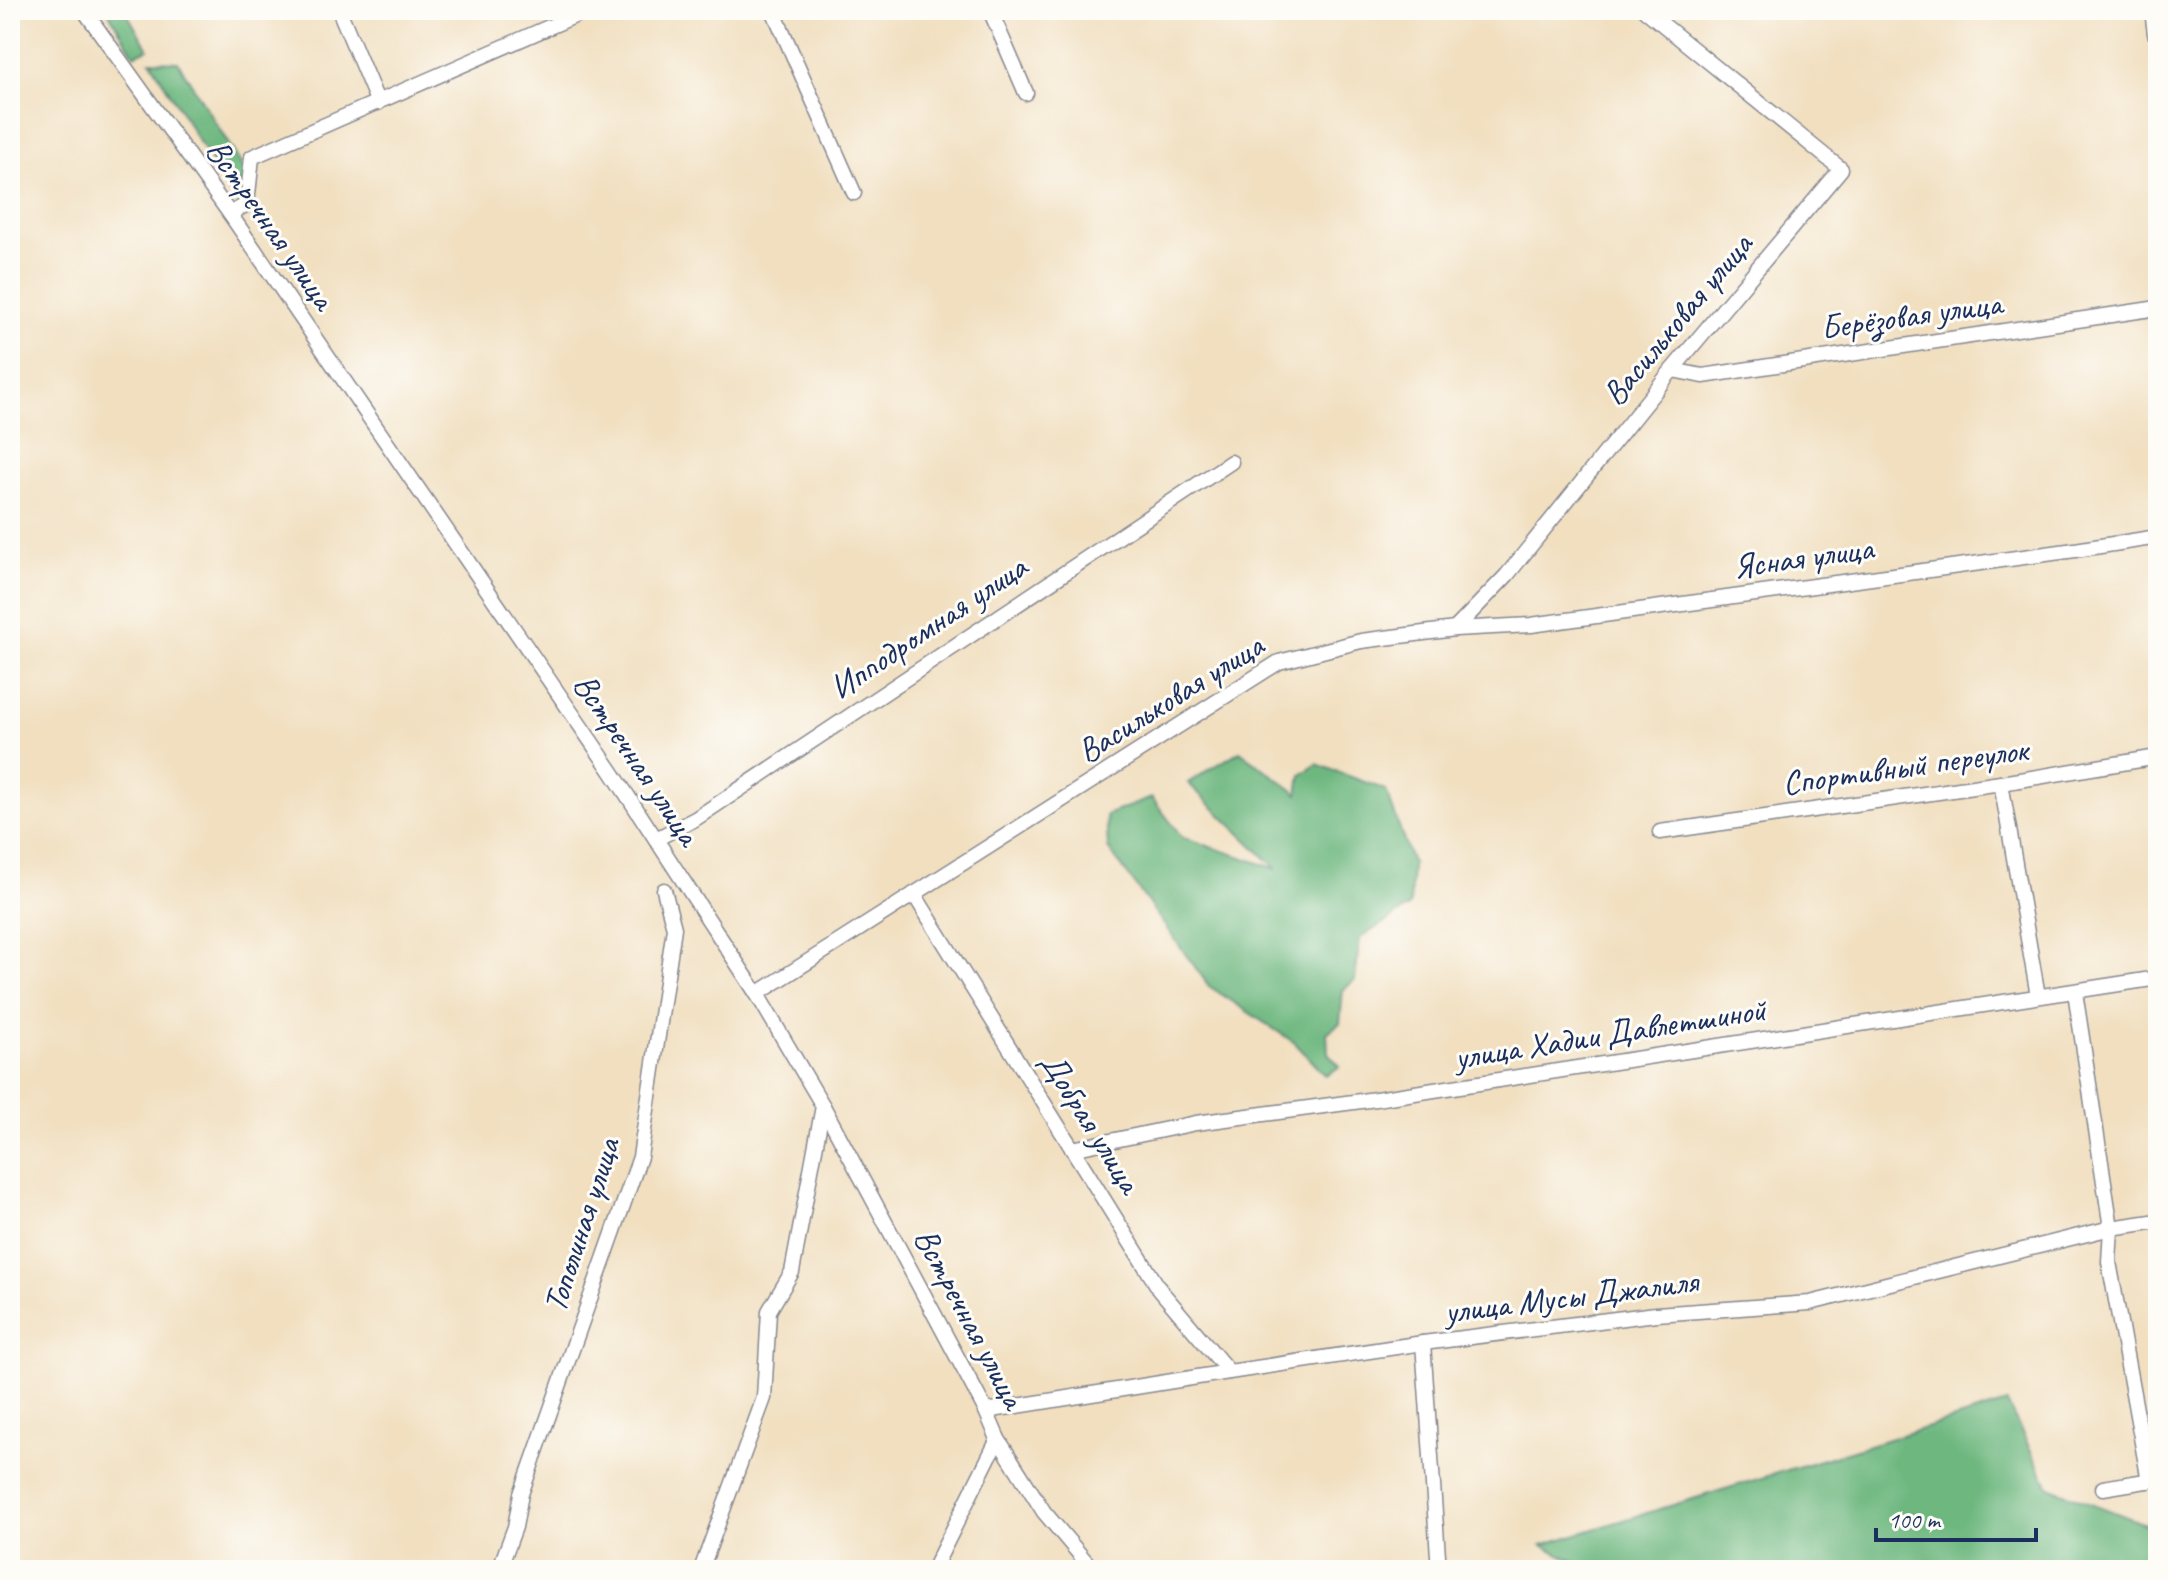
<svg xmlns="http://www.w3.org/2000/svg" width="2168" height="1580" viewBox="0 0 2168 1580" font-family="Caveat,sans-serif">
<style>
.forest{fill:#6eb880;stroke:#44746f;stroke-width:2}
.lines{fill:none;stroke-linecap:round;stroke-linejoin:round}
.minor-casing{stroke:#86878f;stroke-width:17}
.minor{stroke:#fff;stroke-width:14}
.labels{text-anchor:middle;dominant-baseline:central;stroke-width:6;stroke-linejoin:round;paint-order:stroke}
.street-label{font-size:34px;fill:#1b2f5e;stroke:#fdfcf7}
</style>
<rect width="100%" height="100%" fill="#fdfcf7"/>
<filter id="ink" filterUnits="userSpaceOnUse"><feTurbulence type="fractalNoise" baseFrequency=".0125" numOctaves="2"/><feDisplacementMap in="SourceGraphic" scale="16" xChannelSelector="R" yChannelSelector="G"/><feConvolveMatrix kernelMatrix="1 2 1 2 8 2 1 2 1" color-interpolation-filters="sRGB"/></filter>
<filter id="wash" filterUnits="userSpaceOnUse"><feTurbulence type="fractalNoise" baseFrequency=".006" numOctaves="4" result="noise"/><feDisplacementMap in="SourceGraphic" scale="32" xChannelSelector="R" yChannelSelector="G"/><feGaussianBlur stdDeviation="1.8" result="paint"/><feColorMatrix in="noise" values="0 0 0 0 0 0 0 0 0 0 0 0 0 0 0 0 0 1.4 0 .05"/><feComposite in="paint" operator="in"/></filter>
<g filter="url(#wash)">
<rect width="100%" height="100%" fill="#f1dfc0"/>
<g class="forest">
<polygon points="107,10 125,10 148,49 134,55"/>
<polygon points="151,61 178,62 249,177 229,192"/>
<polygon points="1240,751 1298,794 1301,775 1317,764 1386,790 1412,863 1410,906 1360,938 1355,980 1343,990 1340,1023 1327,1033 1328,1053 1340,1066 1326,1076 1295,1043 1209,986 1108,848 1106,815 1152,798 1182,837 1277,869 1188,783"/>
<polygon points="2007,1403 2049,1487 2158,1529 2158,1546 2153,1570 1592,1570 1542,1545"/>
</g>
</g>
<g filter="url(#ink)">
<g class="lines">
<g class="minor-casing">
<g id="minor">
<polyline points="84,10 230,214 612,772 757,994 823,1106 986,1411 998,1439 1044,1512 1093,1570"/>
<polyline points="339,10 378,103"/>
<polyline points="773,10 854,193"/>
<polyline points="990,10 1026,93"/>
<polyline points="2152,10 2155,34"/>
<polyline points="230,214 247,204 252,157 588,10"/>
<polyline points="1672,370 1703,376 2158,308"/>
<polyline points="1455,629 1507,575 1672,370 1841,169 1645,10"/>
<polyline points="2001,783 2038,996"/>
<polyline points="1660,832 2001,783 2158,757"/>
<polyline points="656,839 695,819 1231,462"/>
<polyline points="914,894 1160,1290 1229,1372"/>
<polyline points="2075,992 2111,1228 2109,1262 2149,1481"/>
<polyline points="757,994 1279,662 1361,641 1455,629 1531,625 2075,550 2158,537"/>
<polyline points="1072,1149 1196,1123 1376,1099 2158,978"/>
<polyline points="1423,1343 1439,1570"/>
<polyline points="986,1411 1229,1372 1423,1343 1656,1314 1810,1303 2111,1228 2158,1221"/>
<polyline points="2103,1488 2158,1479"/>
<polyline points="499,1570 515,1527 521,1494 640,1157 674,928 664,890"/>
<polyline points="701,1570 764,1398 769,1311 792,1272 823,1106"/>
<polyline points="933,1570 998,1439"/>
</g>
</g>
<use href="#minor" class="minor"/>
</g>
</g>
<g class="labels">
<g class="street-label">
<text transform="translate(271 224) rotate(55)">Встречная улица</text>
<text transform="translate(1911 315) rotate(-8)">Берёзовая улица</text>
<text transform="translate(1677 319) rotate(-50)">Васильковая улица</text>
<text transform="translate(1803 557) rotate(-8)">Ясная улица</text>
<text transform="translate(928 627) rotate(-34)">Ипподромная улица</text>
<text transform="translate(1170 698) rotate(-32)">Васильковая улица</text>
<text transform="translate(637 759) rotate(56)">Встречная улица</text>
<text transform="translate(1905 766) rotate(-8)">Спортивный переулок</text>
<text transform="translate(1610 1033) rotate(-9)">улица Хадии Давлетшиной</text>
<text transform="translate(1091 1122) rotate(58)">Добрая улица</text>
<text transform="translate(581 1225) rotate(-72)">Тополиная улица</text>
<text transform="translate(1571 1296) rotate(-7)">улица Мусы Джалиля</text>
<text transform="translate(970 1318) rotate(62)">Встречная улица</text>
</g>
</g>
<rect width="2168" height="1580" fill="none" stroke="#fdfcf7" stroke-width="40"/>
<path d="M1876 1528v12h160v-12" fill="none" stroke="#1b2f5e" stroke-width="4"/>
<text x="1888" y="1528" font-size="24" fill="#1b2f5e" stroke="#fdfcf7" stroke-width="6" paint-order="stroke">100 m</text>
</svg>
